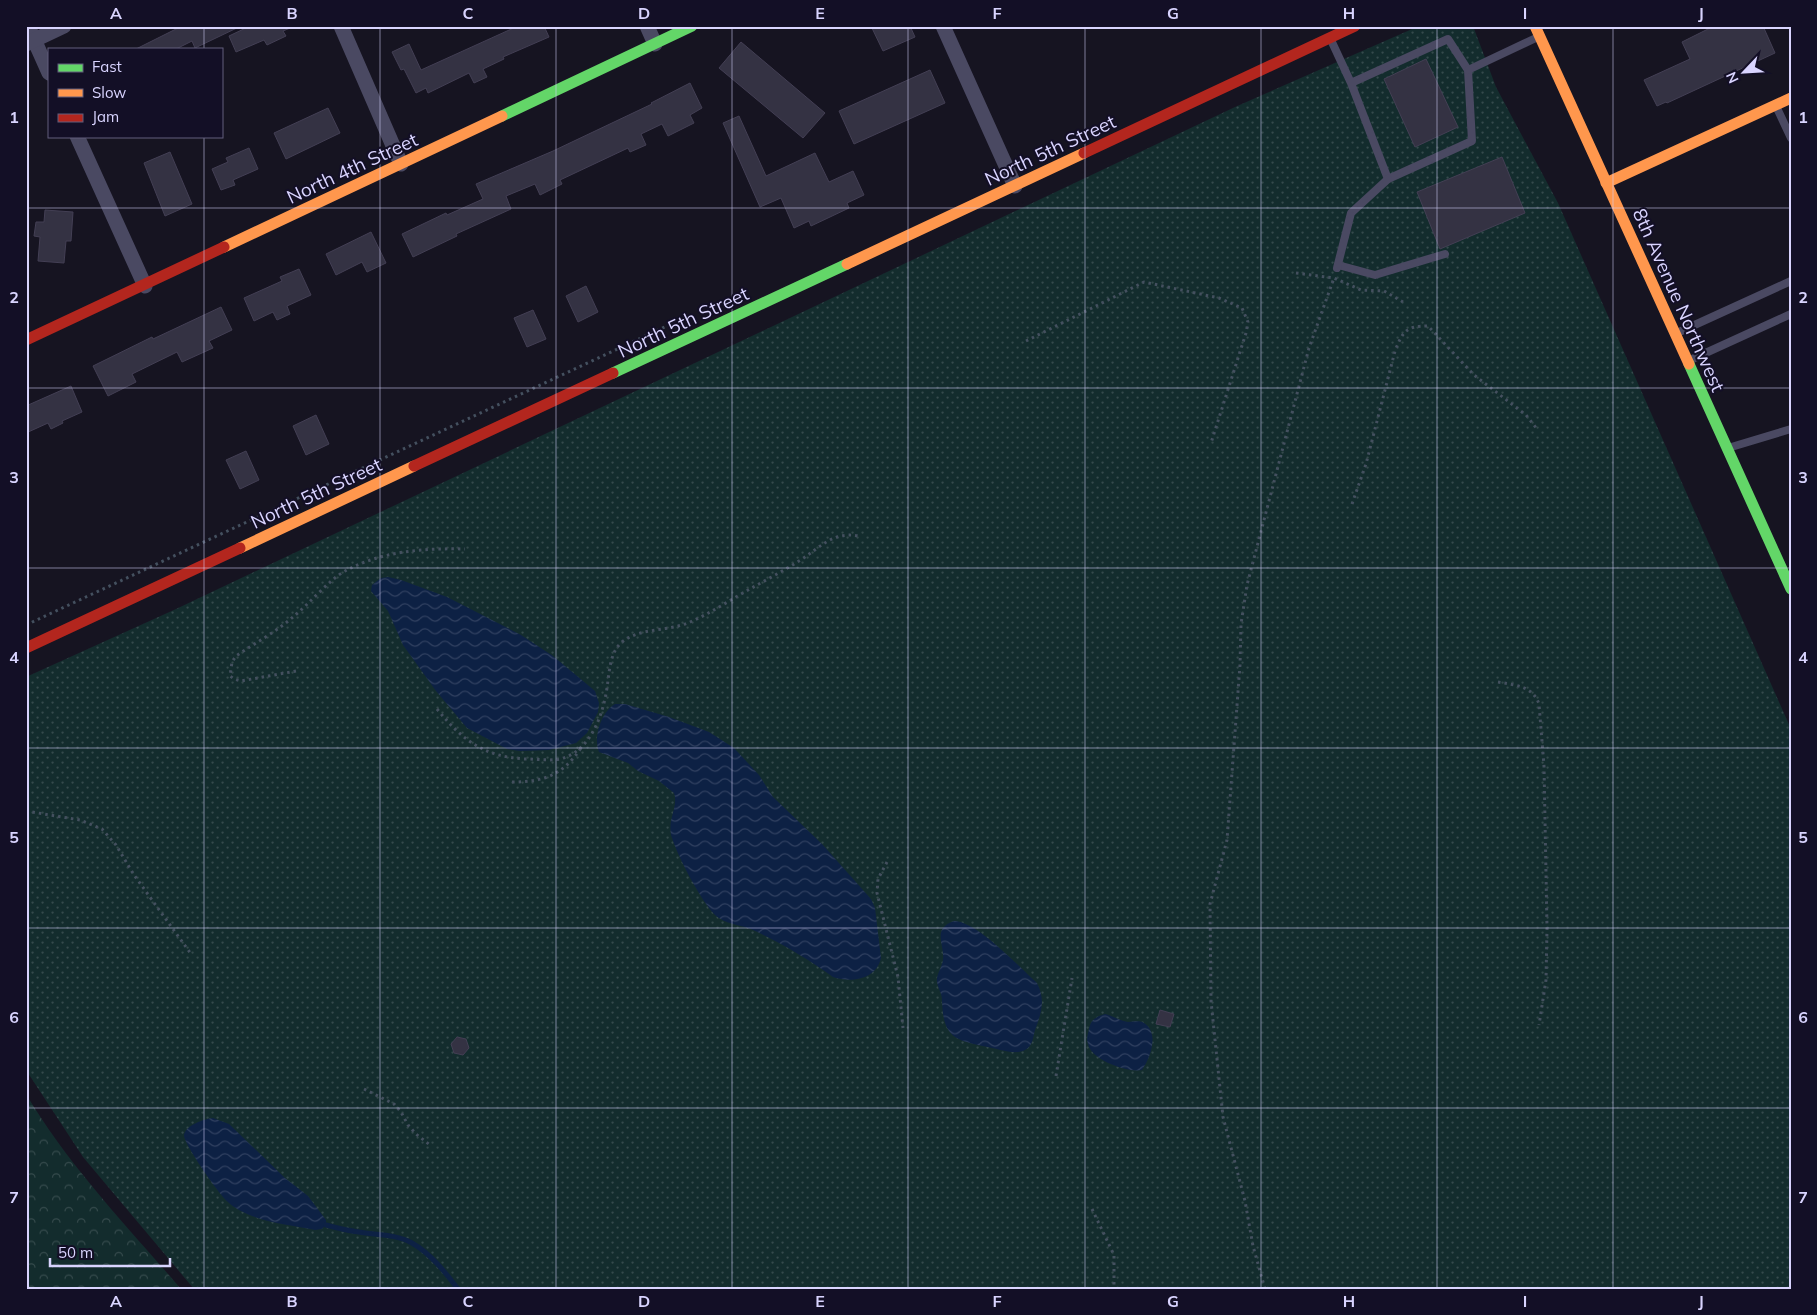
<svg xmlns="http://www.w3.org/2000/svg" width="1817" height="1315" viewBox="0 0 1817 1315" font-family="Mulish,sans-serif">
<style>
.grass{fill:url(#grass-dots)}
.park{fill:url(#park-crowns)}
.water{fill:url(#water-waves)}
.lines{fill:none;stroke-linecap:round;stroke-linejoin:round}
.stream{stroke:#0d2144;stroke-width:5}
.building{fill:#343243;stroke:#433f54}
.path{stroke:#44505f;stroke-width:3;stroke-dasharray:2.5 4;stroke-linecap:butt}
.lane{stroke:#4a4962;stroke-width:8}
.street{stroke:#4a4962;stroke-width:15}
.fast{stroke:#63d668;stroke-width:11}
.slow{stroke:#ff974d;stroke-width:11}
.jam{stroke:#b3261e;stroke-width:11}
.grid{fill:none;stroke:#d9d4ff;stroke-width:1;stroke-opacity:0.55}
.labels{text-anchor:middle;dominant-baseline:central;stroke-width:4;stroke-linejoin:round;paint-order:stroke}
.street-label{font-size:19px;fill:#d9d4ff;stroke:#130f26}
.neatline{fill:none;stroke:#d9d4ff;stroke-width:2}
.grid-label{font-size:16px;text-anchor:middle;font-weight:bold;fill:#d9d4ff}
</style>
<defs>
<pattern id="grass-dots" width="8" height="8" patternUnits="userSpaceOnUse" patternTransform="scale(1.25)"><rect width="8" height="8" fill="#132c2d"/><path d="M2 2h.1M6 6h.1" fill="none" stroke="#354a4c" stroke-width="1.8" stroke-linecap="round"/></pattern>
<pattern id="park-crowns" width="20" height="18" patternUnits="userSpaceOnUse" patternTransform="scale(1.25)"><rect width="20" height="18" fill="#132c2d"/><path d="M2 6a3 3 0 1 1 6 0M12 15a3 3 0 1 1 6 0" fill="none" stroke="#354a4c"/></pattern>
<pattern id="water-waves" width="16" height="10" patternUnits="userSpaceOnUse" patternTransform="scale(1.25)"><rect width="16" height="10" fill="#0d2144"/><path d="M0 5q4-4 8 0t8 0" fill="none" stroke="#304060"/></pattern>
</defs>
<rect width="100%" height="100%" fill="#161421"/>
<polygon class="grass" points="1419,26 1473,26 1496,87 1558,203 1791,729 1791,1289 194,1289 83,1157 26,1070 26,677 176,609 1235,107"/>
<path class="park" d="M26,1094c42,71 101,132 155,195h-155z"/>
<g class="water">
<polygon points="388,577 401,580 447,597 521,635 553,656 595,691 599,703 598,712 587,733 576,743 549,750 520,751 507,749 467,728 436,691 403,645 388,611 371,591 372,585 381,578"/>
<path d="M615,704h10l44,13 40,15 25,16 25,27 14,22 49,47 49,55 4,9 6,50c-5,22 -30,25 -48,19 -25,-18 -52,-34 -80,-47 -11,-5 -29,-6 -38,-15 -14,-14 -37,-58 -43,-77 -6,-17 7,-31 2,-45l-15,-12 -21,-10 -10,-8 -29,-11c-6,-14 2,-40 16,-48z"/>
<path d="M954,921c23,0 65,46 83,62 9,17 4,31 -2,47 -2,7 -2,16 -10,20 -9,5 -23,0 -33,-2 -35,-8 -49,-7 -50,-48 0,-7 -4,-11 -5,-18 -1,-7 5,-15 6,-22 2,-15 -12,-31 11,-39z"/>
<path d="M1105,1014c8,2 15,7 23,8 5,0 11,-2 16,1 16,10 6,36 -2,47 -14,3 -51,-10 -54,-26 -2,-5 0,-10 1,-15 2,-10 7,-12 16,-15z"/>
<path d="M213,1118l16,6 56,54 23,18 18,24v5l-4,4 -7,1c-24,-5 -52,-7 -74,-19 -4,-2 -10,-6 -13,-9 -8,-6 -45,-59 -44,-67 2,-10 20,-16 29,-17z"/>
</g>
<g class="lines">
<path class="stream" d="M326,1225c11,3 22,6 33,7 17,3 37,2 53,11 19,11 33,29 46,46"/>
</g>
<g class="building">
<polygon points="182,26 241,26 195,48 192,41 176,49 136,49"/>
<polygon points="250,26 295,26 283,31 286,36 267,45 264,40 236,52 229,36"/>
<polygon points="518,26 544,26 549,37 503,57 504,59 483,69 487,77 474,83 469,73 428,93 426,88 416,93 404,69 401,70 392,52 409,44 421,70"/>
<polygon points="871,26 910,26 915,37 883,51"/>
<polygon points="1714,26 1763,26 1775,53 1667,103 1666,102 1657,106 1644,80 1690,59 1682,42"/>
<polygon points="741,42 825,113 803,138 719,68"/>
<polygon points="1426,59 1458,127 1415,147 1384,79"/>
<polygon points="930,70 945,103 854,144 839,111"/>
<polygon points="690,83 702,108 690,115 694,123 668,136 662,124 641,134 646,145 630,152 628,148 560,180 562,184 540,195 535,184 506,196 511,209 456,234 457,236 413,257 402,234 446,213 447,215 483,199 476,184 553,151 652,104 651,103"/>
<polygon points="328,108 340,133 286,159 274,133"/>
<polygon points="739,116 766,176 815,153 829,182 853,171 864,195 847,203 849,208 811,226 809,221 794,228 781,198 760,207 723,123"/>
<polygon points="249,148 258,169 233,180 235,185 221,190 212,169 228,162 226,158"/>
<polygon points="170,152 192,204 165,216 144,163"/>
<polygon points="1502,157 1525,213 1440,249 1417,192"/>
<polygon points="45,210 73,212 71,241 66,241 64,263 38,261 40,237 34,236 36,222 44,222"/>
<polygon points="371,232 386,263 367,272 362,262 336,275 326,254"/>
<polygon points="299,269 311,295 287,306 290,314 277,320 273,312 254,321 244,298 282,281 280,277"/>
<polygon points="586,286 598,312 578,322 566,296"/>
<polygon points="221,307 232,330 209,341 213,348 182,362 177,352 132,374 136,382 108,396 93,366 152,337 153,339"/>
<polygon points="533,310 546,339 527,347 514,318"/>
<polygon points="71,386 82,412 62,421 63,423 51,429 48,423 26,433 26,406"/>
<polygon points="316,415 329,444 306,455 293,426"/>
<polygon points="246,451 259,480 240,489 226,460"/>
<polygon points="1160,1010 1174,1014 1170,1027 1156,1024"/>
<polygon points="457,1037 466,1039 469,1048 463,1055 454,1053 451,1044"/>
</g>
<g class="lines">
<g class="path">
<polyline points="1296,273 1334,278 1361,290 1384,291 1403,302"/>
<polyline points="1026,341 1144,282 1219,298 1242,308 1248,322 1246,333 1211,443"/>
<path d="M1352,504l14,-40 29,-113c8,-20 11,-25 33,-25l46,49 52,40 11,14"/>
<polyline points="26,625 671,324"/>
<path d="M296,671l-55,10 -7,-2 -4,-3 2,-14 4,-6c19,-13 40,-24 57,-39 15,-12 37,-38 52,-46 37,-20 79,-23 120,-22"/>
<path d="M1498,682c17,3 35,4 41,22l5,62 3,162 -1,52 -7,45"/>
<path d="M437,709c25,31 47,48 89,50 11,0 23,2 34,0 33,-8 45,-50 48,-79 2,-13 3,-29 14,-38 19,-15 46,-10 68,-20 21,-9 40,-22 60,-33 16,-9 33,-18 49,-28 21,-13 33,-30 60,-25"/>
<path d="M512,782c32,0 51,-7 69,-34"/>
<polyline points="26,811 80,820 102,829 116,845 134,875 191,954"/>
<polyline points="887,862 878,879 877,893 898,977 903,1028"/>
<polyline points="1056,1076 1072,978"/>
<polyline points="364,1089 394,1104 401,1112 408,1125 416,1134 430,1145"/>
<polyline points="1092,1209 1114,1255 1114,1289"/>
<polyline points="1265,1289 1253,1246 1245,1201 1223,1117 1211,1001 1210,904 1227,840 1240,665 1241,624 1247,585 1309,348 1334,278"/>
</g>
<g class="lane">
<polyline points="1331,40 1351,83 1388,179 1472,141 1468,70 1448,39 1351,83"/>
<polyline points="1468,70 1538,37"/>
<polyline points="1776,106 1791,138"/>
<polyline points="1338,265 1375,275 1445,254"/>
<polyline points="1337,268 1351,213 1388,179"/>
<polyline points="1677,333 1791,281"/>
<polyline points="1688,361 1791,314"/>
<polyline points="1728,448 1791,429"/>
</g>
<g class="street">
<polyline points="28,26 49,73"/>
<polyline points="341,26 401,164"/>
<polyline points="647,26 655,44"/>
<polyline points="943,26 1015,186"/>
<polyline points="26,44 64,26"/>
<polyline points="77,136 145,286"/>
</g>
<g class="fast">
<polyline points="502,116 692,26"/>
<polyline points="1689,364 1791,589"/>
<polyline points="613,373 847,264"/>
</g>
<g class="slow">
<polyline points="1535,26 1689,364"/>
<polyline points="1606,183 1791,98"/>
<polyline points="224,247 502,116"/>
<polyline points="847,264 1084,153"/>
<polyline points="240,548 414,466"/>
</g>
<g class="jam">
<polyline points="1084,153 1355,26"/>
<polyline points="26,340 224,247"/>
<polyline points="414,466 613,373"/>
<polyline points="26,648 240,548"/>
</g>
</g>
<path class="grid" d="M204,26v23M380,26v1263M556,26v1263M732,26v1263M908,26v1263M1085,26v1263M1261,26v1263M1437,26v1263M1613,26v1263M204,136v1153M26,208h1765M26,388h1765M26,568h1765M26,748h1765M26,928h1765M26,1108h1765"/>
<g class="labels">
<g class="street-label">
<text transform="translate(1050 150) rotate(-25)">North 5th Street</text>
<text transform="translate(352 168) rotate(-25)">North 4th Street</text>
<text transform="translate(1679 300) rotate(66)">8th Avenue Northwest</text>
<text transform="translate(683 322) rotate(-25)">North 5th Street</text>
<text transform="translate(316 493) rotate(-25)">North 5th Street</text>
</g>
</g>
<rect width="1817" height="1315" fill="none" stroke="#130f26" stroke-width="55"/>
<rect x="48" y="48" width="175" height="90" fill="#130f26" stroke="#625e7d"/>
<rect x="58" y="64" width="25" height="8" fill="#63d668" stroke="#625e7d"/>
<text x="92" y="72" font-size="15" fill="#d9d4ff">Fast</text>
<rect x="58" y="89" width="25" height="8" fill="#ff974d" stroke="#625e7d"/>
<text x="92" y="98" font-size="15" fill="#d9d4ff">Slow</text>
<rect x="58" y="114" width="25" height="8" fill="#b3261e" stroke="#625e7d"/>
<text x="92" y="122" font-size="15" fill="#d9d4ff">Jam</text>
<g transform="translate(1744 72) rotate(245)" stroke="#130f26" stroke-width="4" paint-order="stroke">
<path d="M0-4L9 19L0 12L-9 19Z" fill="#d9d4ff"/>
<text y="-8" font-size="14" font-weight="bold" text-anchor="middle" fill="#d9d4ff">N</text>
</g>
<path d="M50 1258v8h120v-8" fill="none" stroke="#d9d4ff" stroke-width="2.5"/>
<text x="58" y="1258" font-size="15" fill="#d9d4ff" stroke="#130f26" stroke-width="4" paint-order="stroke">50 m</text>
<rect x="28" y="28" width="1762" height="1260" class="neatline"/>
<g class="grid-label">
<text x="116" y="19">A</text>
<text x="292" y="19">B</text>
<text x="468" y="19">C</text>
<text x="644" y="19">D</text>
<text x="820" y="19">E</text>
<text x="997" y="19">F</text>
<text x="1173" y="19">G</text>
<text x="1349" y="19">H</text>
<text x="1525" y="19">I</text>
<text x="1701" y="19">J</text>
<text x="14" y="123">1</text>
<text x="1803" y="123">1</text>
<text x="14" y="303">2</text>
<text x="1803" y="303">2</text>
<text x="14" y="483">3</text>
<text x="1803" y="483">3</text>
<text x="14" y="663">4</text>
<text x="1803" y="663">4</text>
<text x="14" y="843">5</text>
<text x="1803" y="843">5</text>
<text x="14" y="1023">6</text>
<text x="1803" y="1023">6</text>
<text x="14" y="1203">7</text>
<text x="1803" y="1203">7</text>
<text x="116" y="1307">A</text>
<text x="292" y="1307">B</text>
<text x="468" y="1307">C</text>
<text x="644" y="1307">D</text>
<text x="820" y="1307">E</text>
<text x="997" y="1307">F</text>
<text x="1173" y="1307">G</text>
<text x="1349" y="1307">H</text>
<text x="1525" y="1307">I</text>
<text x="1701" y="1307">J</text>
</g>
</svg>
